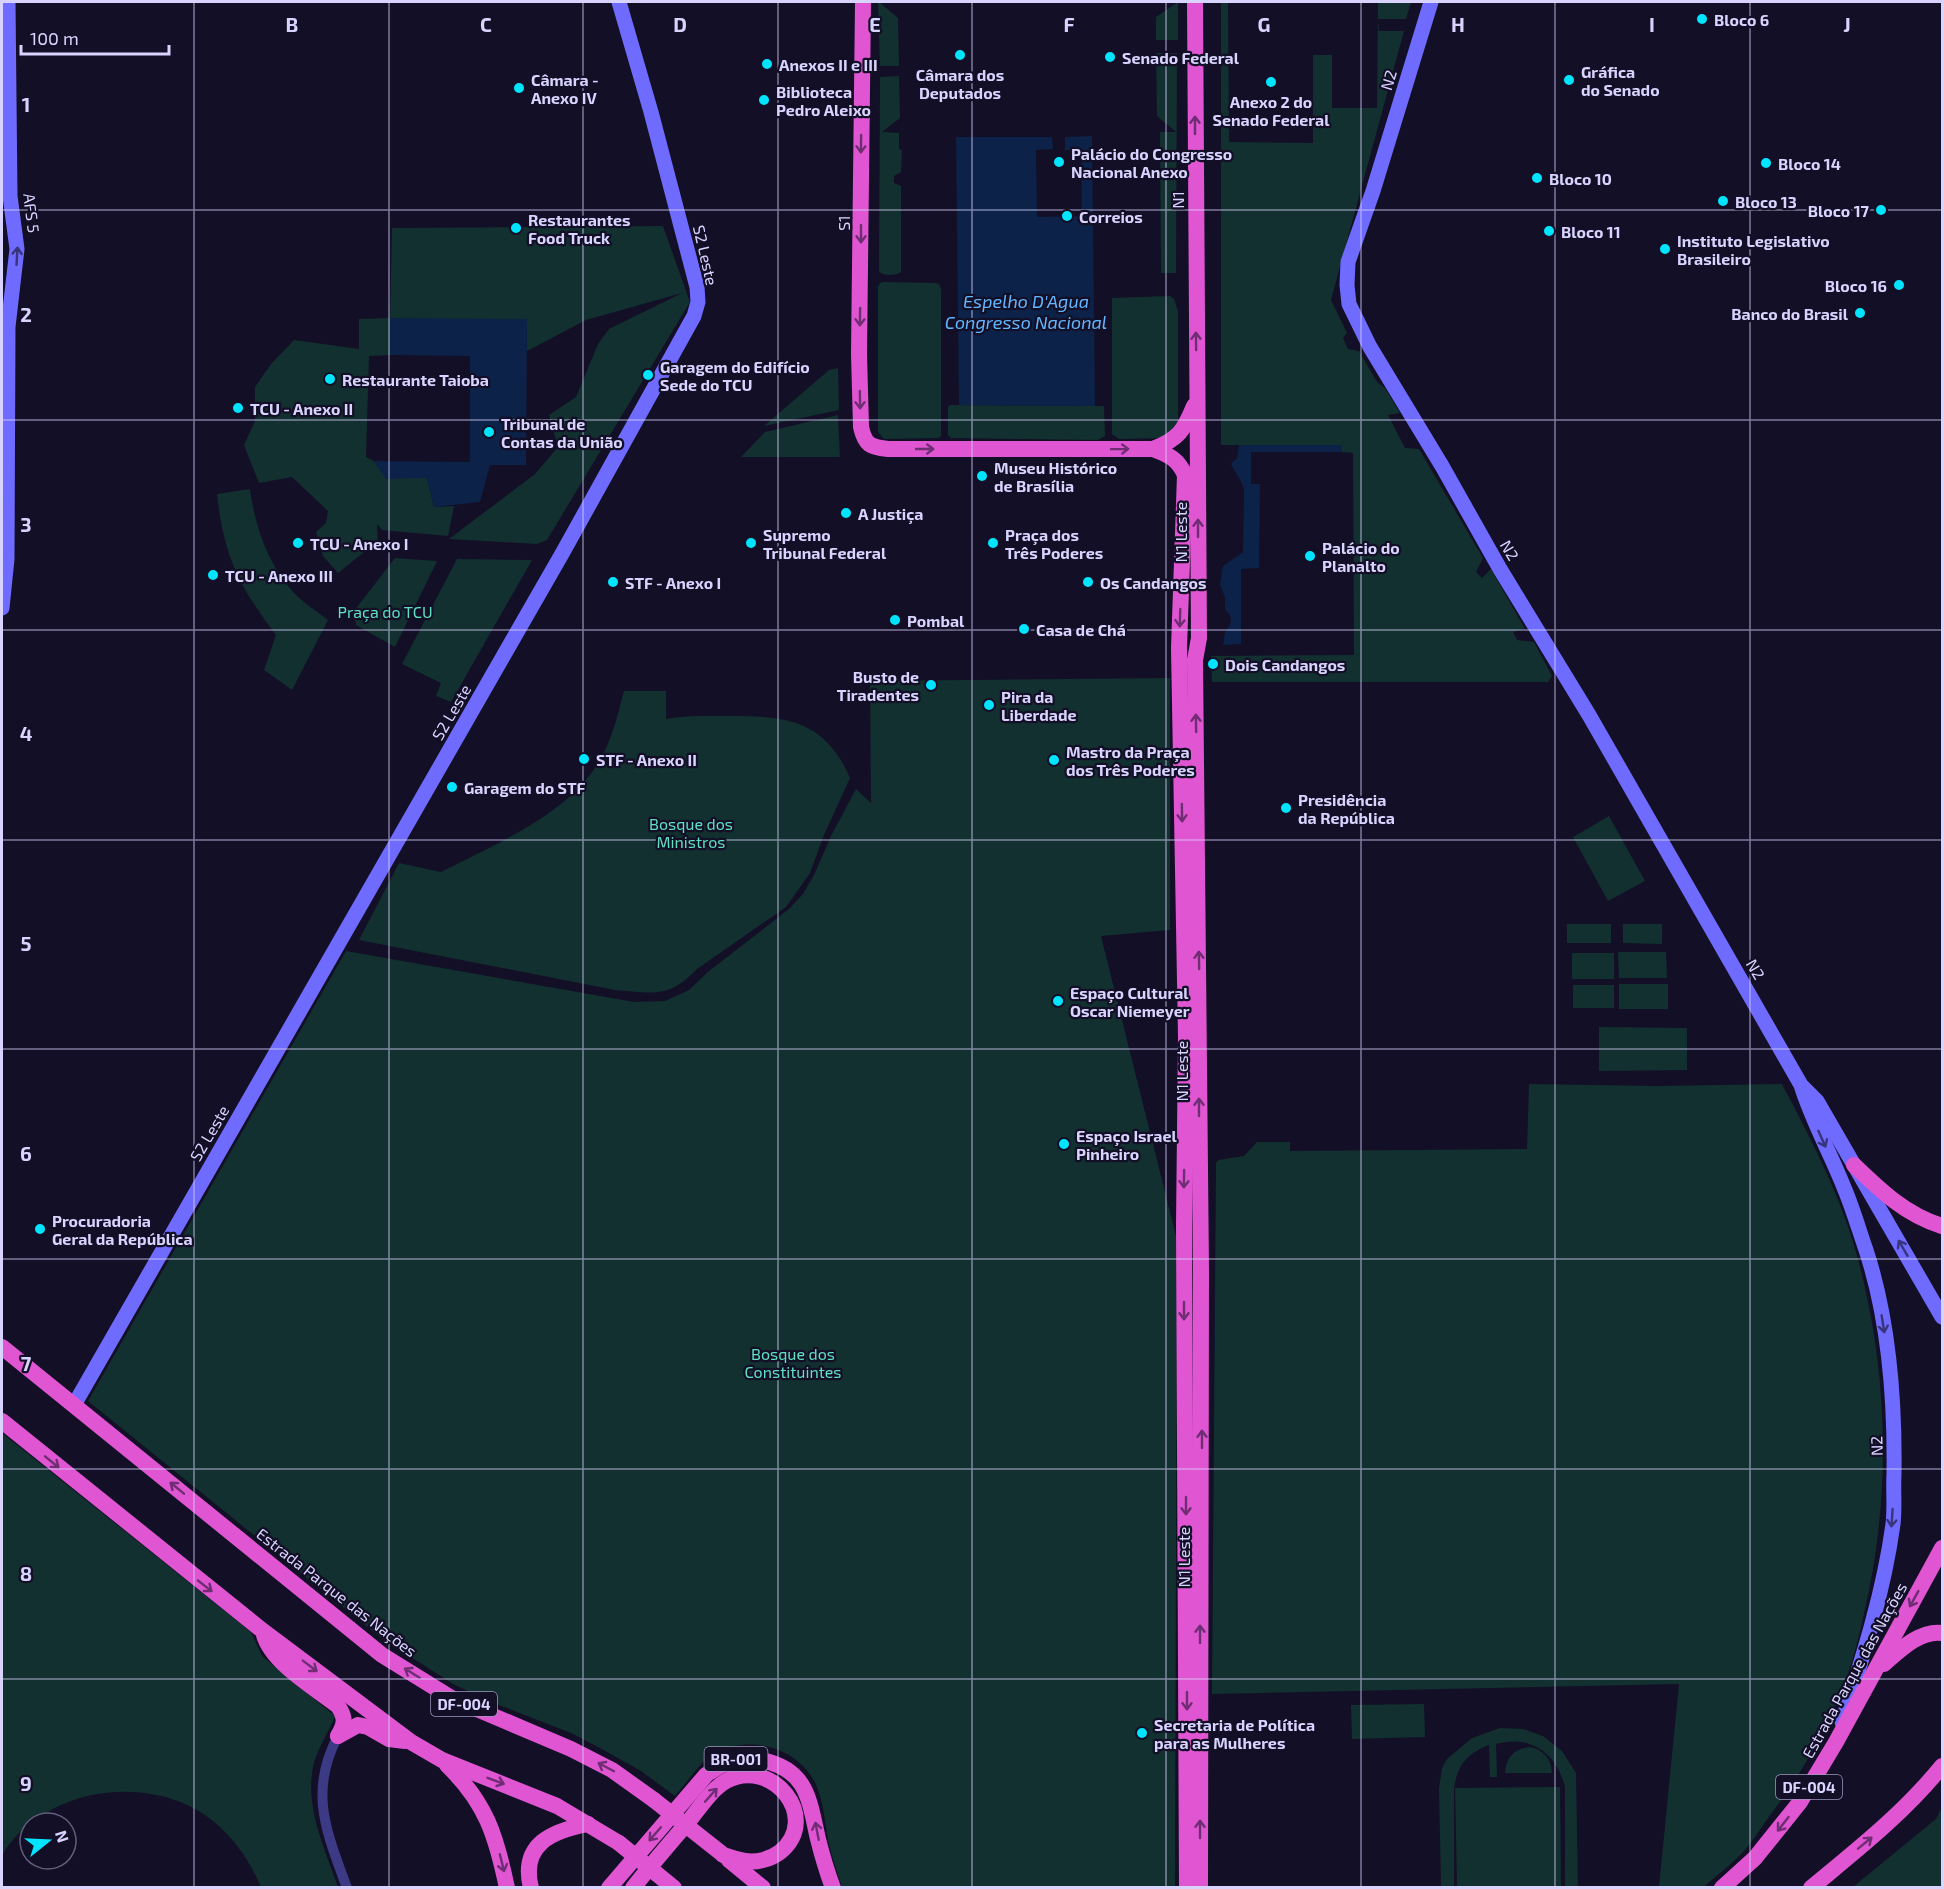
<svg xmlns="http://www.w3.org/2000/svg" width="1944" height="1889" viewBox="0 0 1944 1889" font-family="'Exo 2',sans-serif">
<style>
.green{fill:#12302f}
.water{fill:#0c2248}
.lines{fill:none;stroke-linecap:round;stroke-linejoin:round}
.minor{stroke:#3d3a85;stroke-width:10}
.secondary{stroke:#6f6bff;stroke-width:15}
.trunk{stroke:#e055d1;stroke-width:16}
.trunk-bridge{stroke:#e055d1;stroke-width:16}
.oneway{stroke:#6f2e73}
.oneway2{stroke:#38347d}
.grid{fill:none;stroke:#d9d4ff;stroke-width:1.5;stroke-opacity:0.55}
.poi-dot{fill:#00e5ff;stroke:#130f26;stroke-width:2}
.labels{text-anchor:middle;dominant-baseline:central;stroke-width:4.5;stroke-linejoin:round;paint-order:stroke}
.shield{fill:#130f26;stroke:#9e99be;stroke-width:1.5}
.shield-label{font-size:15px;font-weight:bold;fill:#d9d4ff}
.poi-label{font-size:16px;font-weight:bold;fill:#d9d4ff;stroke:#130f26;text-anchor:start}
.street-label{font-size:16px;fill:#d9d4ff;stroke:#130f26}
.park-label{font-size:16px;fill:#5fe0c0;stroke:#130f26}
.water-label{font-size:18px;font-style:italic;fill:#62b6ff;stroke:#130f26}
.grid-label{font-size:20px;text-anchor:middle;font-weight:bold;fill:#d9d4ff;stroke:#130f26;stroke-width:4.5;stroke-linejoin:round;paint-order:stroke}
</style>
<rect width="100%" height="100%" fill="#130f26"/>
<g class="green">
<polygon points="878,2 889,2 879,2 898,18 899,66 880,66"/>
<polygon points="1178,2 1178,40 1156,40 1156,17"/>
<polygon points="1221,2 1228,2 1229,142 1313,143 1313,55 1332,55 1332,108 1377,108 1378,2 1411,2 1406,19 1378,19 1379,31 1404,31 1331,300 1347,333 1343,338 1348,349 1359,351 1377,382 1385,388 1400,413 1388,415 1405,448 1419,449 1483,558 1476,572 1482,578 1491,569 1525,629 1513,632 1517,640 1534,642 1552,676 1548,682 1212,682 1211,656 1354,655 1353,453 1342,452 1342,445 1221,445"/>
<polygon points="1156,53 1177,53 1176,273 1161,273 1160,132 1176,132 1157,116"/>
<path d="M899,76l1,42 -18,14 17,1v16l3,1 -1,22 -7,4v7l7,3v86c-6,4 -16,4 -22,0l1,-195z"/>
<polygon points="663,226 690,302 547,540 537,544 449,539 535,474 558,447 549,415 576,397 598,344 609,329 682,293 586,320 527,351 527,319 391,319 390,355 369,356 366,457 374,461 386,478 427,478 434,507 454,506 448,536 382,530 377,524 378,541 338,573 323,556 316,532 326,523 328,511 292,477 259,483 244,445 255,421 255,387 271,364 294,340 359,349 359,319 390,318 392,228"/>
<polygon points="883,282 934,283 939,284 941,289 941,436 938,438 884,439 878,432 878,287 880,283"/>
<polygon points="1170,296 1174,299 1178,311 1178,428 1162,438 1119,439 1112,434 1112,298"/>
<polygon points="838,368 839,410 764,426 829,370"/>
<polygon points="950,405 1104,406 1105,436 1098,440 951,438 948,435 948,407"/>
<polygon points="838,415 840,457 741,457 765,432"/>
<path d="M250,489c5,38 18,76 45,105 10,10 23,18 33,26l-36,70 -28,-20 12,-35c-37,-49 -52,-78 -59,-141z"/>
<polygon points="395,558 437,561 395,647 356,625 354,611"/>
<polygon points="457,559 532,560 451,702 436,696 441,683 402,664"/>
<path d="M1170,678v252l-69,6 76,304 -2,647h-333c-4,-13 -9,-26 -12,-39 -5,-19 -5,-39 -12,-58 -14,-42 -70,-58 -106,-35 -11,6 -28,31 -37,41l-34,-25 -41,-23 -29,-15 -80,-31 -38,-18 -73,-47 -292,-236 258,-450 288,51 31,-1 24,-11 20,-19 80,-62 14,-15 11,-19 17,-39 25,-47 15,14 -1,-122z"/>
<path d="M624,691h42v28c21,-4 42,-3 64,-3 57,0 95,4 120,62l-26,57 -14,38 -24,34 -89,62c-29,30 -44,24 -82,21l-256,-50 40,-77 42,9c52,-27 120,-54 154,-104 16,-23 22,-51 29,-77z"/>
<polygon points="1609,816 1645,881 1608,901 1573,837"/>
<rect x="1567" y="924" width="44" height="19"/>
<polygon points="1623,924 1662,924 1662,944 1623,943"/>
<polygon points="1618,952 1666,952 1667,978 1619,978"/>
<rect x="1572" y="953" width="42" height="26"/>
<rect x="1619" y="984" width="49" height="25"/>
<rect x="1573" y="985" width="41" height="23"/>
<polygon points="1599,1027 1687,1028 1687,1070 1599,1071"/>
<path d="M1529,1084l129,2 124,-2c30,57 61,116 77,179 30,115 32,235 5,351 -5,22 -10,44 -18,66 -18,49 -46,96 -78,138 -8,11 -15,23 -24,33 -12,13 -27,24 -40,36h-45l20,-203 -467,10 4,-531 2,-3 26,-4 13,-14h33v9l237,-2z"/>
<path d="M2,1433l249,199 11,24 73,60c-6,16 -19,35 -22,51 -8,41 12,82 25,120h-77c-10,-23 -22,-42 -41,-60 -60,-57 -175,-43 -218,28z"/>
<polygon points="1424,1704 1425,1737 1352,1739 1351,1705"/>
<path d="M1500,1728l23,1 20,7 19,15 14,22 2,114h-13v-100c-8,-33 -34,-53 -69,-43l1,33h-7l-1,-32c-22,8 -32,21 -35,44v98h-13l-2,-99 3,-20 5,-9 25,-21z"/>
<path d="M1529,1747c14,2 22,11 23,26h-47c1,-15 8,-24 24,-26z"/>
<polygon points="1560,1787 1561,1887 1457,1887 1455,1788"/>
<polygon points="1942,1807 1942,1887 1853,1887 1936,1819"/>
</g>
<g class="water">
<polygon points="1092,136 1095,406 959,405 956,137 1052,137 1053,149 1036,150 1037,217 1082,216 1081,150 1065,150 1065,137"/>
<polygon points="390,318 527,319 526,465 490,465 480,502 434,507 427,478 386,479 374,461 470,462 470,356 390,355"/>
<path d="M1239,445h103v7h-91v32h9l-1,84 -18,1v75l-18,1 2,-12 6,-11 -1,-7 -5,-5v-12l-5,-14 3,-18 20,-14 1,-62c-2,-10 -9,-17 -13,-26l6,-6z"/>
</g>
<g class="lines">
<path class="minor" d="M338,1736c-30,56 -11,97 9,152"/>
<g class="secondary">
<path d="M1431,2l-58,189 -25,71 -1,23 2,19 21,43 72,119 58,103 89,146 212,370c11,36 30,69 44,105 8,19 14,40 21,60 23,70 29,151 28,224 -1,16 1,34 -1,50 -9,67 -30,133 -51,198"/>
<polyline points="2,608 7,559 8,327 17,249 10,196 8,2"/>
<polyline points="1803,1087 1817,1101 1942,1317"/>
<polyline points="74,1405 563,552 694,316 698,302 697,287 651,112 619,2"/>
</g>
<g class="trunk">
<path d="M863,2l-4,352 2,73c4,18 9,20 27,22h265c26,-10 31,-19 41,-43"/>
<polyline points="1195,2 1199,638 1195,660 1201,1270 1200,1888"/>
<path d="M1153,449c16,6 25,10 32,26l-6,173 7,389 -2,187 3,664"/>
<path d="M1854,1165c27,26 52,50 88,61"/>
<polyline points="2,1347 382,1655 453,1699 571,1749 612,1770 654,1800"/>
<polyline points="2,1421 263,1631 411,1742 442,1760 557,1806 619,1843"/>
<path d="M264,1635c8,28 51,53 74,71 8,12 7,18 0,30"/>
<path d="M1884,1664c16,-14 36,-34 58,-31"/>
<polyline points="338,1736 358,1725 368,1727 389,1739 405,1741"/>
<path d="M447,1765c39,38 49,70 60,123"/>
<polyline points="729,1860 763,1888"/>
<path d="M531,1888c-11,-44 21,-57 57,-64"/>
<path d="M609,1888l97,-113c17,-13 35,-20 56,-15 46,10 47,40 56,79 4,16 9,33 15,49"/>
<path d="M633,1888c18,-23 37,-45 56,-67 11,-14 22,-31 37,-40 46,-25 96,37 54,71 -9,7 -23,11 -35,9 -7,-1 -15,-4 -22,-6"/>
<polyline points="1722,1888 1755,1858 1800,1802 1836,1742 1942,1548"/>
<path d="M1811,1888c47,-39 93,-75 131,-122"/>
</g>
<g class="trunk-bridge">
<polyline points="654,1800 721,1853"/>
<polyline points="619,1843 674,1888"/>
</g>
</g>
<defs><path id="oneway-shaft" d="M-6 0H5M1.5-3L5.5 0L1.5 3" fill="none" stroke-width="1.6" stroke-linecap="round" stroke-linejoin="round" transform="scale(1.5)"/></defs>
<g class="oneway">
<use href="#oneway-shaft" transform="translate(1195 125) rotate(-90)"/>
<use href="#oneway-shaft" transform="translate(861 144) rotate(91)"/>
<use href="#oneway-shaft" transform="translate(861 234) rotate(90)"/>
<use href="#oneway-shaft" transform="translate(860 317) rotate(91)"/>
<use href="#oneway-shaft" transform="translate(1196 341) rotate(-91)"/>
<use href="#oneway-shaft" transform="translate(860 400) rotate(89)"/>
<use href="#oneway-shaft" transform="translate(925 449)"/>
<use href="#oneway-shaft" transform="translate(1120 449) rotate(-1)"/>
<use href="#oneway-shaft" transform="translate(1198 528) rotate(-90)"/>
<use href="#oneway-shaft" transform="translate(1180 618) rotate(92)"/>
<use href="#oneway-shaft" transform="translate(1196 723) rotate(-91)"/>
<use href="#oneway-shaft" transform="translate(1182 813) rotate(89)"/>
<use href="#oneway-shaft" transform="translate(1199 960) rotate(-91)"/>
<use href="#oneway-shaft" transform="translate(1199 1107) rotate(-90)"/>
<use href="#oneway-shaft" transform="translate(1184 1179) rotate(91)"/>
<use href="#oneway-shaft" transform="translate(1184 1311) rotate(90)"/>
<use href="#oneway-shaft" transform="translate(1202 1439) rotate(-90)"/>
<use href="#oneway-shaft" transform="translate(52 1462) rotate(39)"/>
<use href="#oneway-shaft" transform="translate(177 1488) rotate(-141)"/>
<use href="#oneway-shaft" transform="translate(1186 1506) rotate(90)"/>
<use href="#oneway-shaft" transform="translate(205 1586) rotate(38)"/>
<use href="#oneway-shaft" transform="translate(1914 1599) rotate(119)"/>
<use href="#oneway-shaft" transform="translate(1200 1634) rotate(-90)"/>
<use href="#oneway-shaft" transform="translate(310 1666) rotate(37)"/>
<use href="#oneway-shaft" transform="translate(412 1673) rotate(-148)"/>
<use href="#oneway-shaft" transform="translate(1187 1701) rotate(90)"/>
<use href="#oneway-shaft" transform="translate(606 1767) rotate(-152)"/>
<use href="#oneway-shaft" transform="translate(496 1781) rotate(21)"/>
<use href="#oneway-shaft" transform="translate(711 1795) rotate(-48)"/>
<use href="#oneway-shaft" transform="translate(1783 1824) rotate(128)"/>
<use href="#oneway-shaft" transform="translate(1200 1829) rotate(-90)"/>
<use href="#oneway-shaft" transform="translate(817 1831) rotate(-101)"/>
<use href="#oneway-shaft" transform="translate(655 1834) rotate(131)"/>
<use href="#oneway-shaft" transform="translate(1865 1843) rotate(-39)"/>
<use href="#oneway-shaft" transform="translate(502 1863) rotate(76)"/>
</g>
<g class="oneway2">
<use href="#oneway-shaft" transform="translate(17 256) rotate(-87)"/>
<use href="#oneway-shaft" transform="translate(1822 1139) rotate(66)"/>
<use href="#oneway-shaft" transform="translate(1903 1248) rotate(-120)"/>
<use href="#oneway-shaft" transform="translate(1883 1324) rotate(81)"/>
<use href="#oneway-shaft" transform="translate(1892 1518) rotate(94)"/>
</g>
<path class="grid" d="M194,2v1886M389,2v1886M583,2v1886M778,2v1886M972,2v1886M1166,2v1886M1361,2v1886M1555,2v1886M1750,2v1886M2,210h1940M2,420h1940M2,630h1940M2,840h1940M2,1049h1940M2,1259h1940M2,1469h1940M2,1679h1940"/>
<g class="poi-dot">
<circle cx="1702" cy="19" r="6"/>
<circle cx="960" cy="55" r="6"/>
<circle cx="1110" cy="57" r="6"/>
<circle cx="767" cy="64" r="6"/>
<circle cx="1569" cy="80" r="6"/>
<circle cx="1271" cy="82" r="6"/>
<circle cx="519" cy="88" r="6"/>
<circle cx="764" cy="100" r="6"/>
<circle cx="1059" cy="162" r="6"/>
<circle cx="1766" cy="163" r="6"/>
<circle cx="1537" cy="178" r="6"/>
<circle cx="1723" cy="201" r="6"/>
<circle cx="1881" cy="210" r="6"/>
<circle cx="1067" cy="216" r="6"/>
<circle cx="516" cy="228" r="6"/>
<circle cx="1549" cy="231" r="6"/>
<circle cx="1665" cy="249" r="6"/>
<circle cx="1899" cy="285" r="6"/>
<circle cx="1860" cy="313" r="6"/>
<circle cx="648" cy="375" r="6"/>
<circle cx="330" cy="379" r="6"/>
<circle cx="238" cy="408" r="6"/>
<circle cx="489" cy="432" r="6"/>
<circle cx="982" cy="476" r="6"/>
<circle cx="846" cy="513" r="6"/>
<circle cx="298" cy="543" r="6"/>
<circle cx="751" cy="543" r="6"/>
<circle cx="993" cy="543" r="6"/>
<circle cx="1310" cy="556" r="6"/>
<circle cx="213" cy="575" r="6"/>
<circle cx="613" cy="582" r="6"/>
<circle cx="1088" cy="582" r="6"/>
<circle cx="895" cy="620" r="6"/>
<circle cx="1024" cy="629" r="6"/>
<circle cx="1213" cy="664" r="6"/>
<circle cx="931" cy="685" r="6"/>
<circle cx="989" cy="705" r="6"/>
<circle cx="584" cy="759" r="6"/>
<circle cx="1054" cy="760" r="6"/>
<circle cx="452" cy="787" r="6"/>
<circle cx="1286" cy="808" r="6"/>
<circle cx="1058" cy="1001" r="6"/>
<circle cx="1064" cy="1144" r="6"/>
<circle cx="40" cy="1229" r="6"/>
<circle cx="1142" cy="1733" r="6"/>
</g>
<g class="labels">
<g class="shield">
<rect x="431" y="1692" width="66" height="24" rx="4.5"/>
<rect x="704.5" y="1747" width="63" height="24" rx="4.5"/>
<rect x="1776" y="1775" width="66" height="24" rx="4.5"/>
</g>
<g class="shield-label">
<text x="464" y="1704">DF-004</text>
<text x="736" y="1759">BR-001</text>
<text x="1809" y="1787">DF-004</text>
</g>
<g class="poi-label">
<text x="1714" y="19">Bloco 6</text>
<text x="1122" y="57">Senado Federal</text>
<text x="779" y="64">Anexos II e III</text>
<text x="1581" y="71">Gráfica<tspan x="1581" dy="18">do Senado</tspan></text>
<text x="960" y="74" text-anchor="middle">Câmara dos<tspan x="960" dy="18">Deputados</tspan></text>
<text x="531" y="79">Câmara -<tspan x="531" dy="18">Anexo IV</tspan></text>
<text x="776" y="91">Biblioteca<tspan x="776" dy="18">Pedro Aleixo</tspan></text>
<text x="1271" y="101" text-anchor="middle">Anexo 2 do<tspan x="1271" dy="18">Senado Federal</tspan></text>
<text x="1071" y="153">Palácio do Congresso<tspan x="1071" dy="18">Nacional Anexo</tspan></text>
<text x="1778" y="163">Bloco 14</text>
<text x="1549" y="178">Bloco 10</text>
<text x="1735" y="201">Bloco 13</text>
<text x="1869" y="210" text-anchor="end">Bloco 17</text>
<text x="1079" y="216">Correios</text>
<text x="528" y="219">Restaurantes<tspan x="528" dy="18">Food Truck</tspan></text>
<text x="1561" y="231">Bloco 11</text>
<text x="1677" y="240">Instituto Legislativo<tspan x="1677" dy="18">Brasileiro</tspan></text>
<text x="1887" y="285" text-anchor="end">Bloco 16</text>
<text x="1848" y="313" text-anchor="end">Banco do Brasil</text>
<text x="660" y="366">Garagem do Edifício<tspan x="660" dy="18">Sede do TCU</tspan></text>
<text x="342" y="379">Restaurante Taioba</text>
<text x="250" y="408">TCU - Anexo II</text>
<text x="501" y="423">Tribunal de<tspan x="501" dy="18">Contas da União</tspan></text>
<text x="994" y="467">Museu Histórico<tspan x="994" dy="18">de Brasília</tspan></text>
<text x="858" y="513">A Justiça</text>
<text x="763" y="534">Supremo<tspan x="763" dy="18">Tribunal Federal</tspan></text>
<text x="1005" y="534">Praça dos<tspan x="1005" dy="18">Três Poderes</tspan></text>
<text x="310" y="543">TCU - Anexo I</text>
<text x="1322" y="547">Palácio do<tspan x="1322" dy="18">Planalto</tspan></text>
<text x="225" y="575">TCU - Anexo III</text>
<text x="625" y="582">STF - Anexo I</text>
<text x="1100" y="582">Os Candangos</text>
<text x="907" y="620">Pombal</text>
<text x="1036" y="629">Casa de Chá</text>
<text x="1225" y="664">Dois Candangos</text>
<text x="919" y="676" text-anchor="end">Busto de<tspan x="919" dy="18">Tiradentes</tspan></text>
<text x="1001" y="696">Pira da<tspan x="1001" dy="18">Liberdade</tspan></text>
<text x="1066" y="751">Mastro da Praça<tspan x="1066" dy="18">dos Três Poderes</tspan></text>
<text x="596" y="759">STF - Anexo II</text>
<text x="464" y="787">Garagem do STF</text>
<text x="1298" y="799">Presidência<tspan x="1298" dy="18">da República</tspan></text>
<text x="1070" y="992">Espaço Cultural<tspan x="1070" dy="18">Oscar Niemeyer</tspan></text>
<text x="1076" y="1135">Espaço Israel<tspan x="1076" dy="18">Pinheiro</tspan></text>
<text x="52" y="1220">Procuradoria<tspan x="52" dy="18">Geral da República</tspan></text>
<text x="1154" y="1724">Secretaria de Política<tspan x="1154" dy="18">para as Mulheres</tspan></text>
</g>
<g class="street-label">
<text transform="translate(1388 80) rotate(-73)">N2</text>
<text transform="translate(1177 200) rotate(-90)">N1</text>
<text transform="translate(32 213) rotate(83)">AFS 5</text>
<text transform="translate(843 223) rotate(-90)">S1</text>
<text transform="translate(706 255) rotate(77)">S2 Leste</text>
<text transform="translate(1180 532) rotate(-90)">N1 Leste</text>
<text transform="translate(1510 550) rotate(60)">N2</text>
<text transform="translate(451 712) rotate(-60)">S2 Leste</text>
<text transform="translate(1756 969) rotate(60)">N2</text>
<text transform="translate(1181 1071) rotate(-90)">N1 Leste</text>
<text transform="translate(209 1133) rotate(-60)">S2 Leste</text>
<text transform="translate(1876 1446) rotate(-91)">N2</text>
<text transform="translate(1183 1557) rotate(-90)">N1 Leste</text>
<text transform="translate(337 1592) rotate(38)">Estrada Parque das Nações</text>
<text transform="translate(1854 1670) rotate(-61)">Estrada Parque das Nações</text>
</g>
<g class="park-label">
<text x="385" y="611">Praça do TCU</text>
<text x="691" y="823">Bosque dos<tspan x="691" dy="18">Ministros</tspan></text>
<text x="793" y="1353">Bosque dos<tspan x="793" dy="18">Constituintes</tspan></text>
</g>
<g class="water-label">
<text x="1026" y="301">Espelho D'Agua<tspan x="1026" dy="21">Congresso Nacional</tspan></text>
</g>
</g>
<g class="grid-label">
<text x="292" y="32">B</text>
<text x="486" y="32">C</text>
<text x="680" y="32">D</text>
<text x="875" y="32">E</text>
<text x="1069" y="32">F</text>
<text x="1264" y="32">G</text>
<text x="1458" y="32">H</text>
<text x="1652" y="32">I</text>
<text x="1847" y="32">J</text>
<text x="26" y="112">1</text>
<text x="26" y="322">2</text>
<text x="26" y="532">3</text>
<text x="26" y="741">4</text>
<text x="26" y="951">5</text>
<text x="26" y="1161">6</text>
<text x="26" y="1371">7</text>
<text x="26" y="1581">8</text>
<text x="26" y="1791">9</text>
</g>
<rect width="1944" height="1889" fill="none" stroke="#d9d4ff" stroke-width="6"/>
<g transform="translate(48 1841) rotate(72)"><circle r="28" fill="#130f26" stroke="#625e7d" stroke-width="1.5"/>
<path d="M0-4.5L10 22L0 15L-10 22Z" fill="#00e5ff"/>
<text y="-9" font-size="16" font-weight="bold" text-anchor="middle" fill="#d9d4ff">N</text>
</g>
<path d="M21 45v9h148v-9" fill="none" stroke="#d9d4ff" stroke-width="3"/>
<text x="30" y="45" font-size="18" fill="#d9d4ff" stroke="#130f26" stroke-width="4.5" paint-order="stroke">100 m</text>
</svg>
